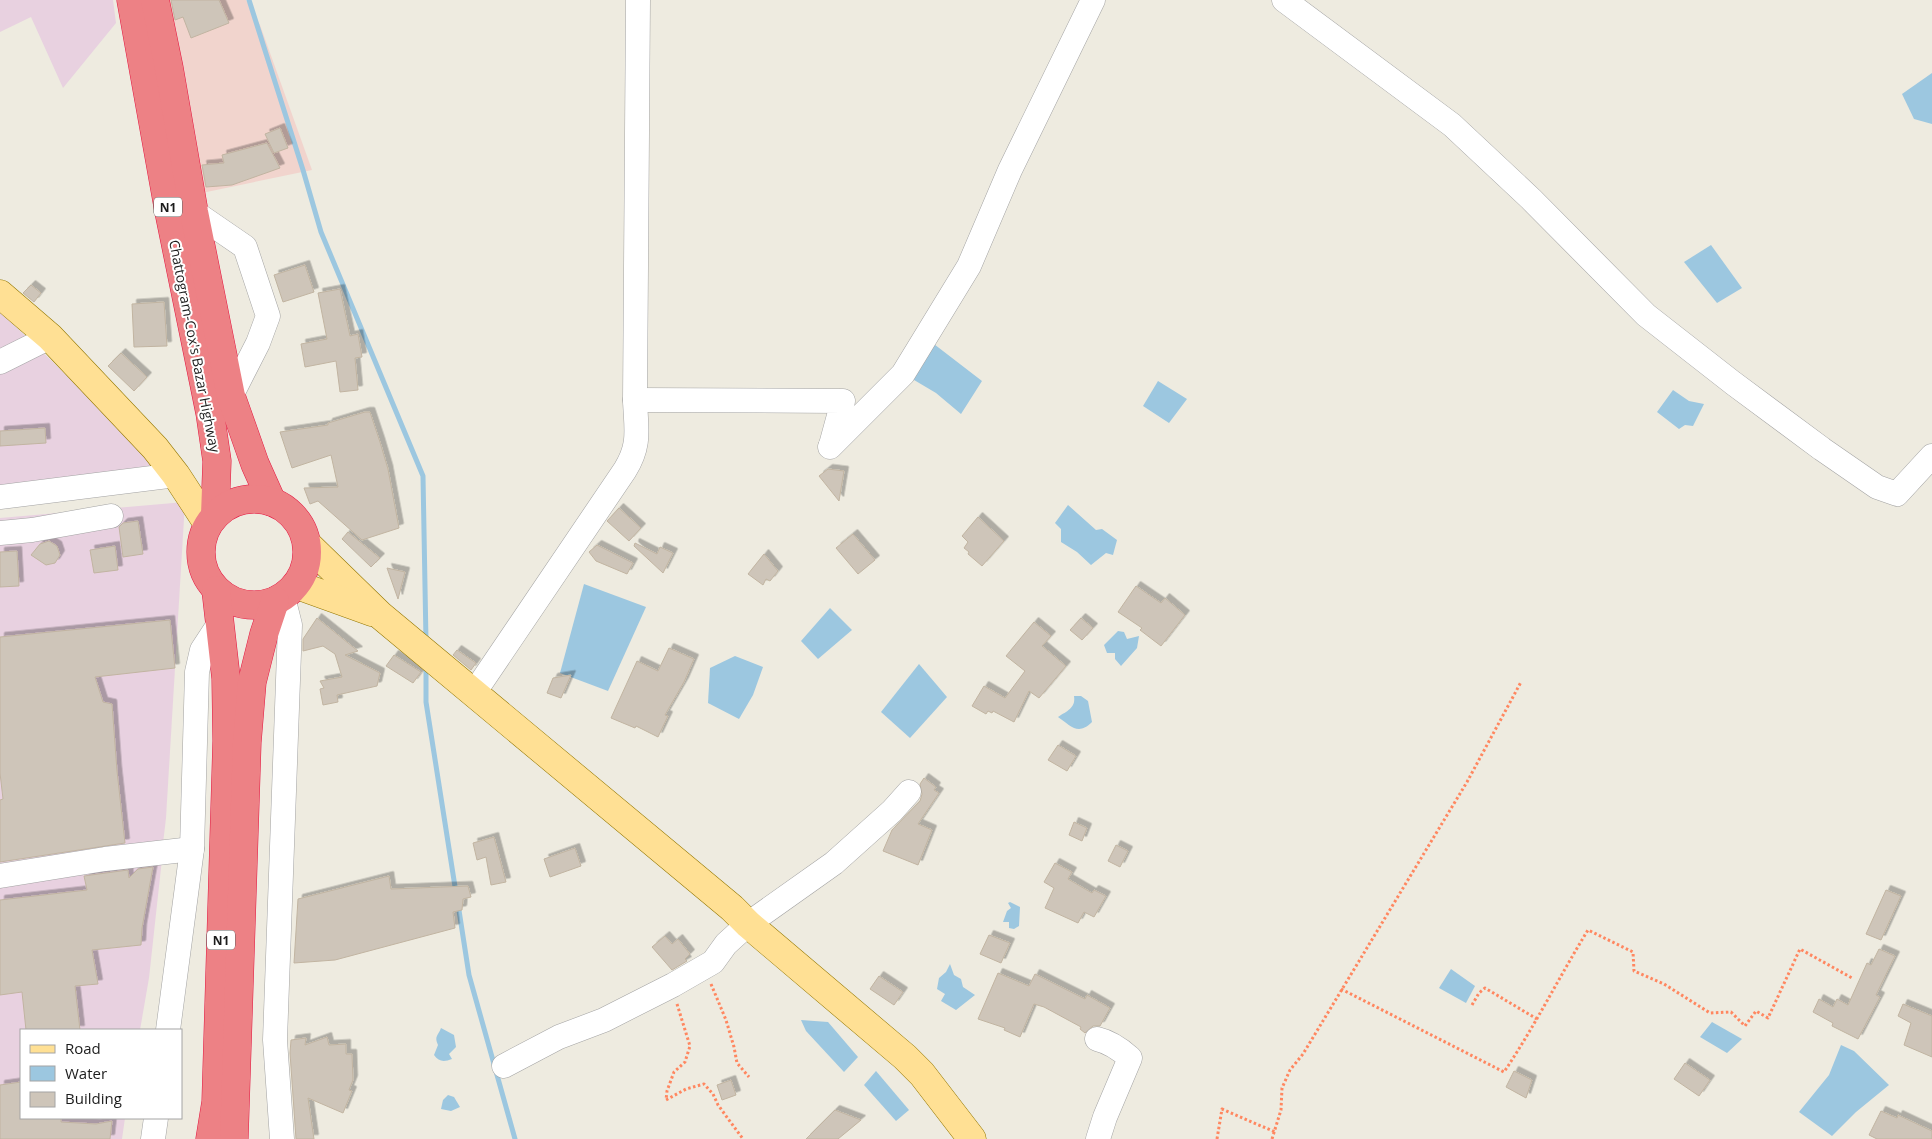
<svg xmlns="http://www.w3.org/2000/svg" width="1932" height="1139" viewBox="0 0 1932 1139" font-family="'Open Sans',sans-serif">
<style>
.commercial{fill:#f1d4cd}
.industrial{fill:#e8d1e0}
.water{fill:#9cc7e0}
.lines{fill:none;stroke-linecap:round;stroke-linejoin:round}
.stream{stroke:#9cc7e0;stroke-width:5}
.building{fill:#cec5b9;stroke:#c1b4a1;filter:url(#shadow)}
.minor-casing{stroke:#a3a3a3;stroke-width:25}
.major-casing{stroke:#937700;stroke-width:29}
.highway-casing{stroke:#e31640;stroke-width:29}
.path{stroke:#ff8760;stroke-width:3;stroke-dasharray:2.5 2.5;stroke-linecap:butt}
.minor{stroke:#fff;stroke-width:24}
.major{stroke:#ffe094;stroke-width:28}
.highway{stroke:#ed8185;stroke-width:28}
.labels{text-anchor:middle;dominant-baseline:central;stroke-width:4;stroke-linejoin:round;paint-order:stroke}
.shield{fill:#fff;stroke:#606060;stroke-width:1}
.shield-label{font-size:12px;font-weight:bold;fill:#1c1c1c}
.street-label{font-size:14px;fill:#1c1c1c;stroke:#fff}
</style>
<defs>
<filter id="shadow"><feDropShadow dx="4.5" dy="-4.5" stdDeviation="0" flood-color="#0004"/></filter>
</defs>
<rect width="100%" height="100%" fill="#eeebe0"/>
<polygon class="commercial" points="160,0 246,0 260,25 312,170 197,194"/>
<g class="industrial">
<polygon points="0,0 113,0 116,23 63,88 31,17 0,32"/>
<polygon points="0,312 52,361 155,465 0,489"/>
<polygon points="185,502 166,818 162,852 0,877 0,518"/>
<polygon points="162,859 149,978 140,1030 21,1030 21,1118 125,1118 122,1139 0,1139 0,886 21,885 59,876"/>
</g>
<g class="water">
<polygon points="1932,73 1932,124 1914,119 1902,94"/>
<polygon points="1711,245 1742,288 1717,303 1684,262"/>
<polygon points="930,341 982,381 961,414 936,393 909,377"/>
<polygon points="1158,381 1187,399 1169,423 1143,406"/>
<polygon points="1673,390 1689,401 1704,404 1693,426 1685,425 1679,429 1657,412"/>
<polygon points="1068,505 1096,530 1102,529 1117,540 1113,555 1106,553 1091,565 1077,552 1061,542 1061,529 1055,523"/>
<polygon points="584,584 646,607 608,691 560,673"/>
<polygon points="830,608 852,630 818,659 801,641"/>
<polygon points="1118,631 1124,632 1127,639 1139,636 1137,648 1121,666 1115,659 1115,653 1107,653 1104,645"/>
<polygon points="735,656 763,667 753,695 739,719 708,703 710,668"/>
<polygon points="919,664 947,697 910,738 881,712"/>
<path d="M1074,696h7l7,5 4,21c-14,14 -21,4 -34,-5 9,-6 18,-9 16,-21z"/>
<polygon points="1010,902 1020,907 1019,926 1014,929 1009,928 1009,922 1003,922 1007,911 1011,908 1008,903"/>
<polygon points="950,964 954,975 961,979 963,987 975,995 956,1010 941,1001 945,994 937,989 939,978 946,972"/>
<polygon points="1451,969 1475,986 1466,1003 1439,988"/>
<polygon points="801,1020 828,1022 858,1057 844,1072 806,1031"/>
<polygon points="1712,1022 1742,1039 1727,1053 1700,1037"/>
<path d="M441,1028l13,7 2,12 -7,7 3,5c-8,3 -13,3 -18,-4l4,-10c-4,-9 0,-9 3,-17z"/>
<polygon points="1841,1045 1854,1051 1889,1085 1856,1112 1832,1136 1799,1112 1829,1075"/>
<polygon points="876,1071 909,1110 896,1121 864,1085"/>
<polygon points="448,1095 454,1097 460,1107 451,1111 441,1109 443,1100"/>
</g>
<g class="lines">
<g class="stream">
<polyline points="249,0 303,170 321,232 423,476 426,641"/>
<polyline points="426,667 426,702 456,893"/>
<polyline points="458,904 469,975 515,1139"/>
</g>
</g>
<g class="building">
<polygon points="171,0 219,0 229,23 191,38 183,17 175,20"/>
<polygon points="280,128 288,148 274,153 265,134"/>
<polygon points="267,143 280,168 232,185 206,187 202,165 224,163 222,155"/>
<polygon points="305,265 314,292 283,302 274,275"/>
<polygon points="31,285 41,293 34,302 23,293"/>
<polygon points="340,289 350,336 358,334 362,357 355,358 358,390 340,392 336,361 305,367 301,344 327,339 318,293"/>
<polygon points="164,302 167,346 134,347 132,304"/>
<polygon points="121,353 147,377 134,391 108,366"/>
<polygon points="365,412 370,412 380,442 388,469 399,528 362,540 318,501 310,504 304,488 338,487 331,455 292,468 280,432 328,425 328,423"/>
<polygon points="45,428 46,443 0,446 0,431"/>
<polygon points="828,469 844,471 839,501 819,476"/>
<polygon points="619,508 641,528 629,541 607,521"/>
<polygon points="978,517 1004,541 982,566 968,554 969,552 964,548 968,542 962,536"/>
<polygon points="138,521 143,554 123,557 119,527 123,523"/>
<polygon points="348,532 380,558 371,567 342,539"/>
<polygon points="853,534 875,560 858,574 836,548"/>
<polygon points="49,541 57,546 60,555 55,563 46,565 31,555 40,544"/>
<polygon points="635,543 657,554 660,547 673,553 663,573 634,546"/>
<polygon points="597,545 633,563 627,574 596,561 589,552"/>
<polygon points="115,546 118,570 94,573 90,550"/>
<polygon points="17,551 19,586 0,587 0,552"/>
<polygon points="764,554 778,571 770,581 766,579 763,585 748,574"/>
<polygon points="387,568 405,572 398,599"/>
<polygon points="1136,586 1161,603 1165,598 1185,615 1161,646 1140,630 1142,628 1118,612"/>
<polygon points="317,618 358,651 345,655 380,673 377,686 337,695 338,702 323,705 320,689 324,688 320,681 342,677 335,654 323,646 303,651 303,639"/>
<polygon points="1081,618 1093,628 1082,640 1070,630"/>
<polygon points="170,620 175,668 95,677 103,702 112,704 117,771 125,843 0,862 0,800 3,799 0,773 0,637"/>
<polygon points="1034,622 1051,636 1042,646 1066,666 1039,698 1029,691 1014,722 993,711 992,713 988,711 986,714 972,706 984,686 1005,698 1025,671 1006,656"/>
<polygon points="669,648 694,659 684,682 665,715 668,716 658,737 636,726 635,728 611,718 637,661 658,671"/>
<polygon points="457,650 476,663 471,670 453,655"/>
<polygon points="394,655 421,672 413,683 386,666"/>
<polygon points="571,675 561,698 547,693 553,678"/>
<polygon points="1058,745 1076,756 1067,771 1048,760"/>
<polygon points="924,778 936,787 934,790 939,793 918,824 932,830 918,865 883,851 892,830 920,801 922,794 920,784"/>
<polygon points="1074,822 1087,828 1082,841 1069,835"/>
<polygon points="494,837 506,882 491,885 486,857 477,860 473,843"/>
<polygon points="1116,845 1128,851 1120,867 1108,861"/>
<polygon points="575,848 581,866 550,877 544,859"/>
<polygon points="1055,863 1072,872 1068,879 1092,893 1094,890 1106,896 1094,917 1084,912 1078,923 1045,908 1054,888 1044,882"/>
<polygon points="153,867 142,928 141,945 92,950 98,984 75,986 80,1030 26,1030 22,992 0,995 0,900 87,890 84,876 128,870 129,878 138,869"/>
<polygon points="389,876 391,889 468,886 471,897 463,899 462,910 453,912 455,928 335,960 294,963 298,899"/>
<polygon points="1886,890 1901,896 1881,940 1866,934"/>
<polygon points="989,935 1010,943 1001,963 980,954"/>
<polygon points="665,936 672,944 678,939 690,954 685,959 687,961 672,970 652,947"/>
<polygon points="1879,949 1895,956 1876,995 1880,997 1858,1039 1832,1026 1833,1023 1813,1012 1819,999 1833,1007 1837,999 1848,1005 1867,963 1871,965"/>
<polygon points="998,973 1029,986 1035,974 1085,999 1087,995 1110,1008 1100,1026 1093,1026 1085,1033 1080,1029 1081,1027 1044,1007 1034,1004 1020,1037 1004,1030 1005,1028 978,1019"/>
<polygon points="879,976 903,992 894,1005 870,989"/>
<polygon points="1903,1004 1932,1016 1932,1057 1904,1045 1911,1023 1898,1016"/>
<polygon points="327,1037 329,1045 346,1044 346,1054 352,1054 353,1080 349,1090 352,1091 343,1113 308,1098 314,1139 296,1139 290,1053 291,1040 306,1038 305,1045"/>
<polygon points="1685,1063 1710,1080 1699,1096 1674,1079"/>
<polygon points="1514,1071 1532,1080 1526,1098 1506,1087"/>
<polygon points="731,1080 736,1095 722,1100 717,1085"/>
<polygon points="21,1082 21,1118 61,1118 61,1122 96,1124 112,1121 110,1139 0,1139 0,1085"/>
<polygon points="835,1110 861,1120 838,1139 806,1139"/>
<polygon points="1881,1111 1897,1118 1898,1115 1932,1131 1932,1139 1877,1139 1869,1135"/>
</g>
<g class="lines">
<g class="minor-casing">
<g id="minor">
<polyline points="1284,0 1452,125 1531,199 1646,315 1733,383 1822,449 1877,487 1897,494 1932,456"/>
<polyline points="194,212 245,247 268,316 258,343 231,396"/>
<polyline points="0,362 50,337"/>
<polyline points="635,400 843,401 831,445"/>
<polyline points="830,447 903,374 969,266 1010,170 1093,0"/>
<polyline points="0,497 176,475"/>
<polyline points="0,533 32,530 111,516"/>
<path d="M474,693l151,-223c16,-26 11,-41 10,-70l3,-400"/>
<polyline points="0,876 105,859 192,849"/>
<polyline points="168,1030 192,849 197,672 202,650 219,624"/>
<path d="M1097,1039c13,3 23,10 33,19l-25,59 -7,22"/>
<polyline points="504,1066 559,1037 604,1020 673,985 713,962 726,944 748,924 834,863 892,811 909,792"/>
<polyline points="153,1139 156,1118"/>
<polyline points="282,1139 275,1040 290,625 283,597"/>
</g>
</g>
<g class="major-casing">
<g id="major">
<polyline points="0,294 50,337 155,448 176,475 208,524"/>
<polyline points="307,544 380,615 732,908 748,924 905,1057 922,1074 972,1139"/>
<polyline points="297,585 372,612"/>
</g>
</g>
<g class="highway-casing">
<g id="highway">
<polyline points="131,0 169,212 210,413 217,461 215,515"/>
<polyline points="155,0 169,68 194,212 231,396 255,464 272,502"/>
<circle cx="254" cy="552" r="53"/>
<polyline points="210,1139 216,1102 227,741 226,678 216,590"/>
<polyline points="234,1139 247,742 252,682 264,634 275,601"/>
</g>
</g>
<g class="path">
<polyline points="711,984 726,1020 734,1047 737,1063 749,1077"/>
<path d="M1341,989l163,83c31,-46 55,-95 84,-142l45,22 1,19 30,13 46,29 21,-1 14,14 11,-15 12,7 32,-69 52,29"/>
<polyline points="677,1004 690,1046 685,1062 674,1072 667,1091 666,1100 686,1089 704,1084 713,1094 718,1105 743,1139"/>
<polyline points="1472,1005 1479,993 1485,988 1537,1019"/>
<polyline points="1217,1139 1222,1109 1275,1132"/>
<polyline points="1272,1139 1281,1110 1282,1088 1290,1070 1303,1054 1467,782 1521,682"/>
</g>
<use href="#minor" class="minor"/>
<use href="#major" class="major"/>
<use href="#highway" class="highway"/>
</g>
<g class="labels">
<g class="shield">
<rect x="154" y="197.5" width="28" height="19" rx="4"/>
<rect x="207" y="930.5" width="28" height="19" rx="4"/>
</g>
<g class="shield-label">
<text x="168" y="207">N1</text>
<text x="221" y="940">N1</text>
</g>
<g class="street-label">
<text transform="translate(195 346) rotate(79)">Chattogram-Cox's Bazar Highway</text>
</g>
</g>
<rect x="20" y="1029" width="162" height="90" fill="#ffffff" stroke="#a4a4a4"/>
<rect x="30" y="1045" width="25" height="8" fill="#ffe094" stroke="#a4a4a4"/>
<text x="65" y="1054" font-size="15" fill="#1c1c1c">Road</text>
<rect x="30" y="1066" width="25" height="15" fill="#9cc7e0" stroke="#a4a4a4"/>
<text x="65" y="1079" font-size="15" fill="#1c1c1c">Water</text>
<rect x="30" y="1092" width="25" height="15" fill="#cec5b9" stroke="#a4a4a4"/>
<text x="65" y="1104" font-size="15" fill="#1c1c1c">Building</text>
</svg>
